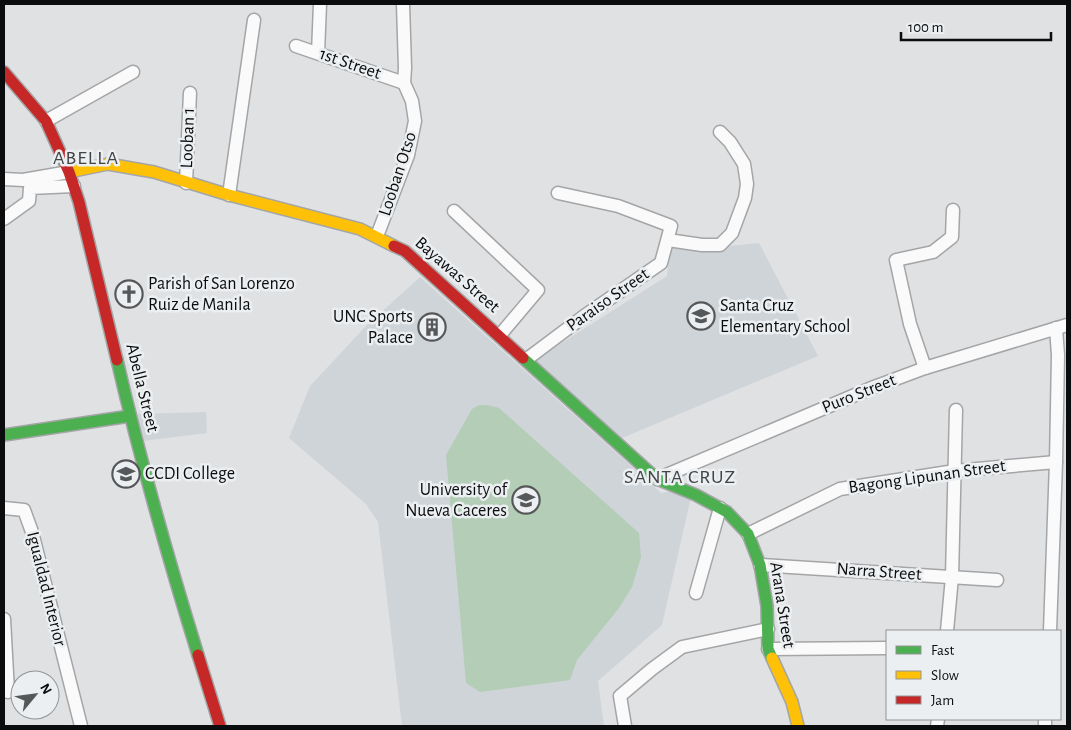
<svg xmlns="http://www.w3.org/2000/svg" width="1071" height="730" viewBox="0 0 1071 730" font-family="'Alegreya Sans',sans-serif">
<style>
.built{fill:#cfd4d9}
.green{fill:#b3cdb6}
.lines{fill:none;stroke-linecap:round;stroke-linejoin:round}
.street-casing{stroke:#a4a5a6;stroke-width:15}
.fast-casing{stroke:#a4a5a6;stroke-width:14}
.slow-casing{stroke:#a4a5a6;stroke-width:14}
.jam-casing{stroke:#a4a5a6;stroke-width:14}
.street{stroke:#fafafb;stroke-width:12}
.fast{stroke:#4caf50;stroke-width:11}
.slow{stroke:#ffc107;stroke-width:11}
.jam{stroke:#c62828;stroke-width:11}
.labels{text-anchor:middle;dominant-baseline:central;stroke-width:5;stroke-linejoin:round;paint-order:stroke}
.street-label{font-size:18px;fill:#0b0c0d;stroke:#eceff1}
.poi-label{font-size:18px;fill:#0b0c0d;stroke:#eceff1;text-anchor:start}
.quarter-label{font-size:20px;letter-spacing:1px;fill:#434446;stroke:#eceff1}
</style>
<rect width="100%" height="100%" fill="#e0e1e3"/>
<g class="built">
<polygon points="759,243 818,356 622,438 535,360 667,276 670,248 719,247"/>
<polygon points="420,277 661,493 675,491 691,497 662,625 598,681 604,726 402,726 378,522 366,504 289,438 310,386 366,326"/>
<polygon points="206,412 207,433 143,441 137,414"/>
</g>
<polygon class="green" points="479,405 487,405 499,408 639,533 641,557 632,587 619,608 577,660 570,680 480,692 466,683 446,455 472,409"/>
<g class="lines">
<g class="street-casing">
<g id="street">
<polyline points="296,46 404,83"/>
<polyline points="318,53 320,4"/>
<polyline points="46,121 133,72"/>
<polyline points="4,179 23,180 69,172"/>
<polyline points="186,183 190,93"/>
<polyline points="229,195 254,20"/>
<polyline points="454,211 538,290 500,335"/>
<polyline points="4,219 29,201 30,188 74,186"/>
<polyline points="377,236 408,155 415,121 412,101 404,83 405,68 403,4"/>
<polyline points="668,240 702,245 720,245 732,233 745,198 747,184 744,164 730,142 720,132"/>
<polyline points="527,359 583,317 661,263 671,226 618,206 558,193"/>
<polyline points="925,368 910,324 896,260 933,252 952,237 953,210"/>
<polyline points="657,479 874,387 925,368 1067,325"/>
<polyline points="4,508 24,510 32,532 81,726"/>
<polyline points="748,534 840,489 955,471 1056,462"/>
<polyline points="760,565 997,580"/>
<polyline points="696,593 720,508"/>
<polyline points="4,619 8,692"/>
<polyline points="947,631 952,577 956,410"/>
<polyline points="1050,631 1056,462 1058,355 1056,328"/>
<polyline points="768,649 887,648"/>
<polyline points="625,726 620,696 652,669 682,647 768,629"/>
<polyline points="937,726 938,719"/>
<polyline points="1045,726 1045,719"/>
</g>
</g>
<g class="fast-casing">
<g id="fast">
<polyline points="523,358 657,479 696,495 727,512 748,534 760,565 767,606 768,649 772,658"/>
<path d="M117,360c23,99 51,198 81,295"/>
<polyline points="4,435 130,416"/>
</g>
</g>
<g class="slow-casing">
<g id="slow">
<polyline points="69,172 108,164 154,172 229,195 360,229 394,246"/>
<polyline points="772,658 792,702 798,726"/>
</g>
</g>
<g class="jam-casing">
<g id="jam">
<polyline points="4,72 46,121 69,172 79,202 117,360"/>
<polyline points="394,246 405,251 523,358"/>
<polyline points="198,655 220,726"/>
</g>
</g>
<use href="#street" class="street"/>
<use href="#fast" class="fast"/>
<use href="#slow" class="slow"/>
<use href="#jam" class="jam"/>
</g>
<defs>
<g id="church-ring" transform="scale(1.4375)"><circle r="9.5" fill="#eceff1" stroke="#565758" stroke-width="1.5"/><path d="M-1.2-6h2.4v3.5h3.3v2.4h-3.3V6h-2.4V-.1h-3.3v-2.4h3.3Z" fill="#565758"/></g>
<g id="school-ring" transform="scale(1.4375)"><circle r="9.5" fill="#eceff1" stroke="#565758" stroke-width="1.5"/><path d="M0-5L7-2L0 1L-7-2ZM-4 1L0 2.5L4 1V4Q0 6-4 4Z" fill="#565758"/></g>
<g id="building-ring" transform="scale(1.4375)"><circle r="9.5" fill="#eceff1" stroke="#565758" stroke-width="1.5"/><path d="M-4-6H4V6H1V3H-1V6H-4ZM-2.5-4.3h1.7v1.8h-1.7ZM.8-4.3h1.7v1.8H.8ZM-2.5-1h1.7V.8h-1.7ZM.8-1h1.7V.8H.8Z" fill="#565758"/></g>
<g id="university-ring" transform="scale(1.4375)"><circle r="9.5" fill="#eceff1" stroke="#565758" stroke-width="1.5"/><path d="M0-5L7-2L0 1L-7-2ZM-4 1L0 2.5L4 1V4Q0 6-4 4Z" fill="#565758"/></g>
</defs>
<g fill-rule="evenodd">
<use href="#church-ring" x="129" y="294"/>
<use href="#school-ring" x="701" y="316"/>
<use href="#building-ring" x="432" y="327"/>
<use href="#university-ring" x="126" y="474"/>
<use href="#university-ring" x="526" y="500"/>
</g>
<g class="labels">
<g class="street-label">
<text transform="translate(350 64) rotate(19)">1st Street</text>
<text transform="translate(188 138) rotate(-88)">Looban 1</text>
<text transform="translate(398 174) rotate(-72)">Looban Otso</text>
<text transform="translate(457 275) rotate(41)">Bayawas Street</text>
<text transform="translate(608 300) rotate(-35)">Paraiso Street</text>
<text transform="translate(142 388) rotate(76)">Abella Street</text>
<text transform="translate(859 394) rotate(-22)">Puro Street</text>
<text transform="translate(927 477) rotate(-8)">Bagong Lipunan Street</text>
<text transform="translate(879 572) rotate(4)">Narra Street</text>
<text transform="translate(46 589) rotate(76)">Igualdad Interior</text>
<text transform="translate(782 605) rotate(81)">Arana Street</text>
</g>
<g class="poi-label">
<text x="148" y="284">Parish of San Lorenzo<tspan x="148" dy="21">Ruiz de Manila</tspan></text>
<text x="720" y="306">Santa Cruz<tspan x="720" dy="21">Elementary School</tspan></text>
<text x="413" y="317" text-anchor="end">UNC Sports<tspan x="413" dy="21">Palace</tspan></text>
<text x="145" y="474">CCDI College</text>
<text x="507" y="490" text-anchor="end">University of<tspan x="507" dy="21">Nueva Caceres</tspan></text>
</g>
<g class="quarter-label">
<text x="86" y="158">ABELLA</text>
<text x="680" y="477">SANTA CRUZ</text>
</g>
</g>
<rect width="1071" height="730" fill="none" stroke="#0b0c0d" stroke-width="10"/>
<rect x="886" y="630" width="175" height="90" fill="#eceff1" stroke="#929496"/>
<rect x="896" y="646" width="25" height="8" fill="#4caf50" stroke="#929496"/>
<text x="931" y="655" font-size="15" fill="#0b0c0d">Fast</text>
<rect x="896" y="671" width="25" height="8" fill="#ffc107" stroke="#929496"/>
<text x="931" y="680" font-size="15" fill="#0b0c0d">Slow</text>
<rect x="896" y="696" width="25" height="8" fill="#c62828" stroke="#929496"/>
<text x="931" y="705" font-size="15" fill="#0b0c0d">Jam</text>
<g transform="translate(35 695) rotate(61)"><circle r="24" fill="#eceff1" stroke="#929496"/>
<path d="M0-4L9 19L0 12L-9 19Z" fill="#565758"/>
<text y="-8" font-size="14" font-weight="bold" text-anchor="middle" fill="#0b0c0d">N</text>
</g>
<path d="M901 32v8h150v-8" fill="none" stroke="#0b0c0d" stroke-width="2.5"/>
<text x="908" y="32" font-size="15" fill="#0b0c0d" stroke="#eceff1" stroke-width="4" paint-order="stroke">100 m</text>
</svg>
